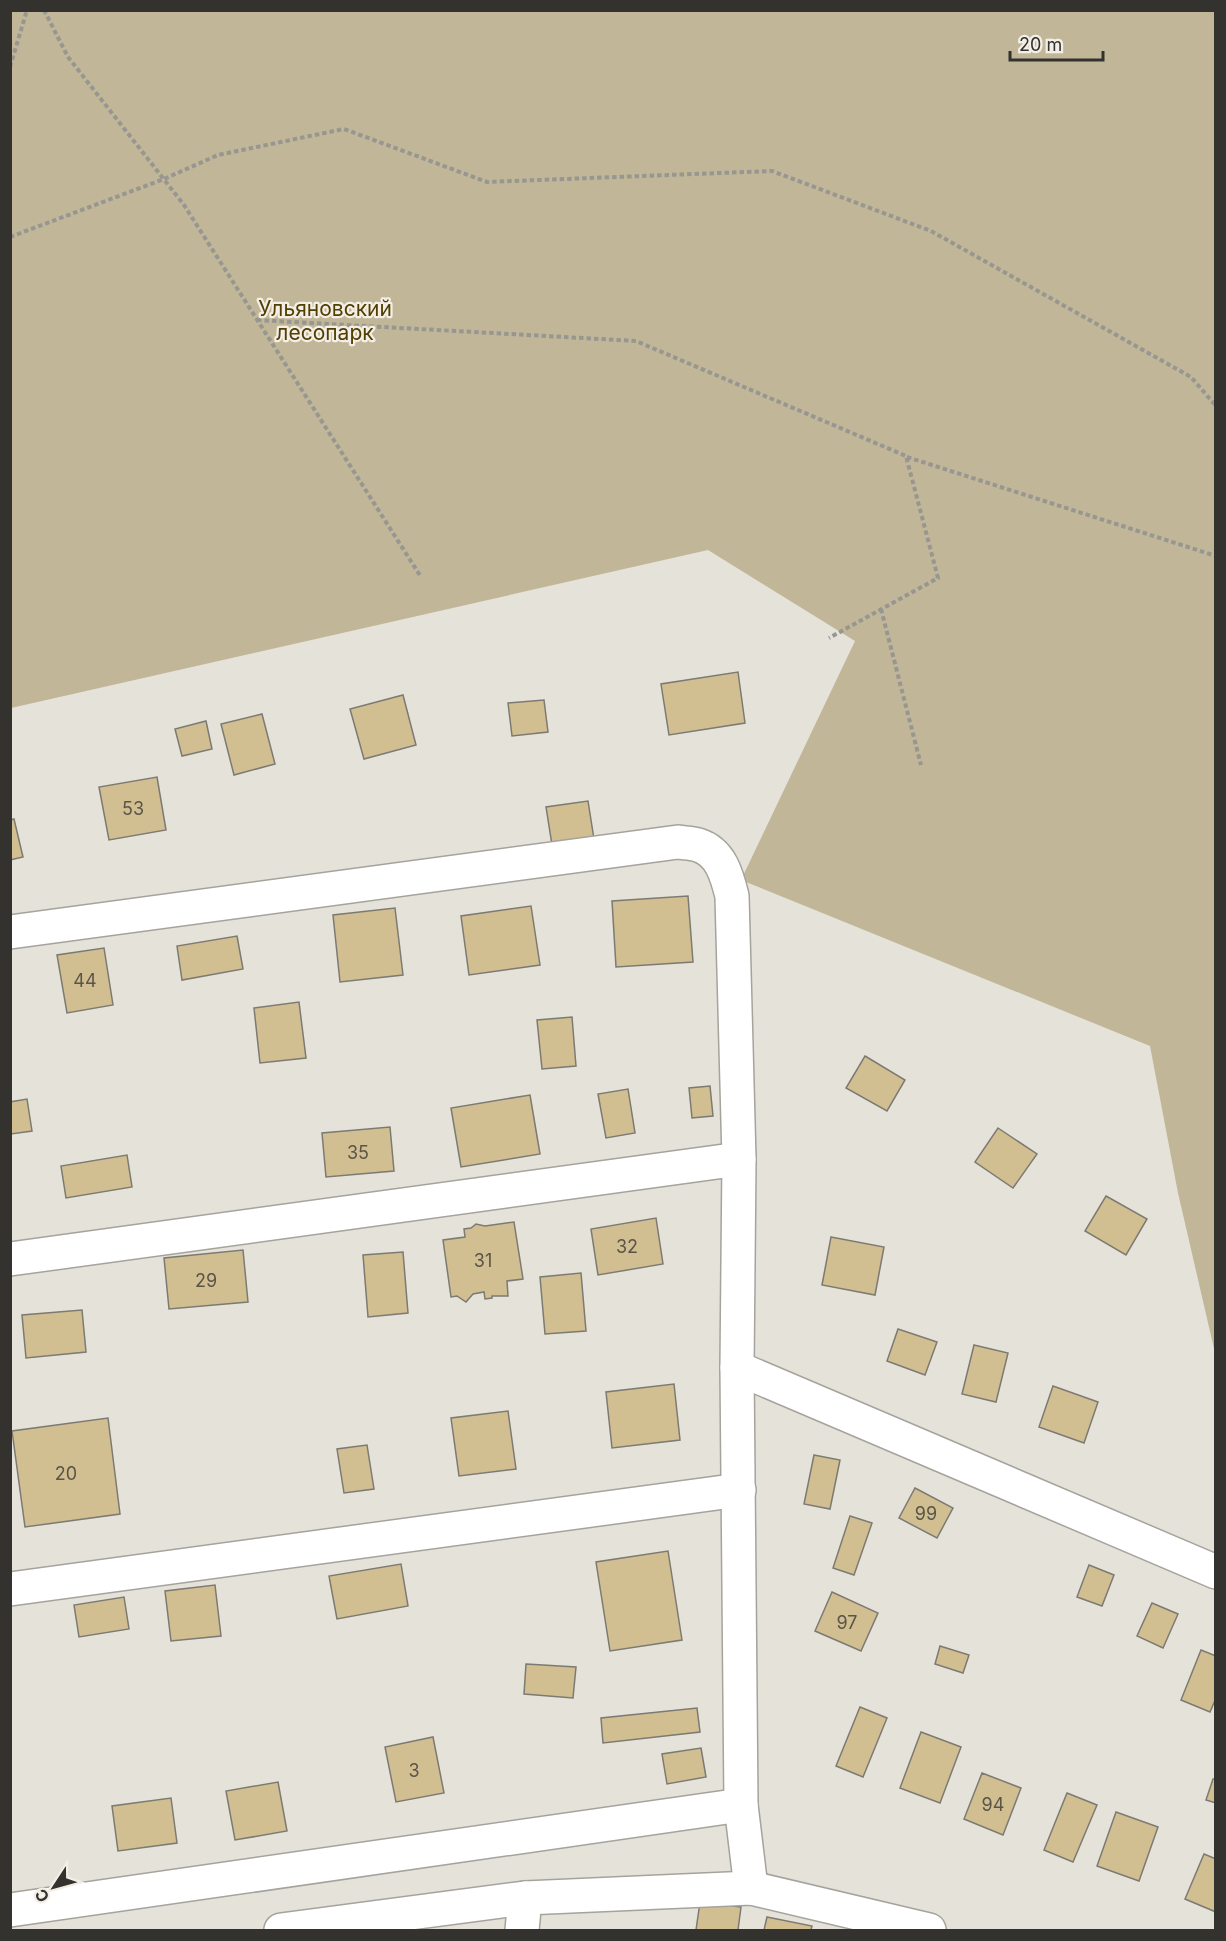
<svg xmlns="http://www.w3.org/2000/svg" width="1226" height="1941" viewBox="0 0 1226 1941" font-family="Inter,sans-serif">
<style>
.green{fill:#c2b698}
.building{fill:#d1bf91;stroke:#7d7a73;stroke-width:1.5}
.lines{fill:none;stroke-linecap:round;stroke-linejoin:round}
.minor-casing{stroke:#a6a39c;stroke-width:36}
.path{stroke:#989690;stroke-width:4;stroke-dasharray:4.5 3;stroke-linecap:butt}
.minor{stroke:#fff;stroke-width:33}
.labels{text-anchor:middle;dominant-baseline:central;stroke-width:4.5;stroke-linejoin:round;paint-order:stroke}
.number-label{font-size:18px;fill:#5a5548}
.park-label{font-size:21px;fill:#513e01;stroke:#f3efe7}
</style>
<rect width="100%" height="100%" fill="#e5e2da"/>
<polygon class="green" points="10,11 1215,11 1215,1353 1178,1193 1150,1046 741,880 855,641 708,550 11,708"/>
<g class="building">
<polygon points="738,672 745,723 669,735 661,684"/>
<polygon points="403,695 416,745 364,759 350,709"/>
<polygon points="544,700 548,732 512,736 508,703"/>
<polygon points="262,714 275,764 234,775 221,724"/>
<polygon points="206,721 212,749 182,756 175,729"/>
<polygon points="157,777 166,830 109,840 99,787"/>
<polygon points="588,801 594,839 552,845 546,807"/>
<polygon points="14,819 23,857 10,860 10,820"/>
<polygon points="688,896 693,962 616,967 612,901"/>
<polygon points="531,906 540,965 469,975 461,916"/>
<polygon points="395,908 403,975 340,982 333,915"/>
<polygon points="237,936 243,969 182,980 177,946"/>
<polygon points="104,948 113,1005 67,1013 57,955"/>
<polygon points="299,1002 306,1058 260,1063 254,1008"/>
<polygon points="572,1017 576,1066 542,1069 537,1020"/>
<polygon points="865,1056 905,1080 887,1111 846,1088"/>
<polygon points="710,1086 713,1116 692,1118 689,1088"/>
<polygon points="628,1089 635,1133 606,1138 598,1094"/>
<polygon points="530,1095 540,1154 461,1167 451,1108"/>
<polygon points="27,1099 32,1131 11,1134 10,1102"/>
<polygon points="390,1127 394,1171 326,1177 322,1133"/>
<polygon points="998,1128 1037,1154 1013,1188 975,1162"/>
<polygon points="127,1155 132,1187 66,1198 61,1166"/>
<polygon points="1106,1196 1147,1219 1126,1255 1085,1231"/>
<polygon points="656,1218 663,1264 598,1275 591,1229"/>
<polygon points="514,1222 523,1279 507,1281 508,1296 492,1296 492,1298 485,1299 484,1292 473,1294 466,1302 457,1296 451,1297 443,1240 465,1237 464,1229 471,1228 476,1224 485,1226"/>
<polygon points="831,1237 884,1247 875,1295 822,1285"/>
<polygon points="243,1250 248,1302 169,1309 164,1258"/>
<polygon points="403,1252 408,1313 368,1317 363,1255"/>
<polygon points="581,1273 586,1331 545,1334 540,1277"/>
<polygon points="82,1310 86,1352 26,1358 22,1315"/>
<polygon points="898,1329 937,1342 925,1375 887,1361"/>
<polygon points="974,1345 1008,1353 996,1402 962,1394"/>
<polygon points="674,1384 680,1440 612,1448 606,1392"/>
<polygon points="1053,1386 1098,1402 1084,1443 1039,1427"/>
<polygon points="508,1411 516,1469 459,1476 451,1418"/>
<polygon points="108,1418 120,1514 25,1527 12,1431"/>
<polygon points="367,1445 374,1489 344,1493 337,1449"/>
<polygon points="814,1455 840,1460 830,1509 804,1504"/>
<polygon points="915,1488 953,1508 937,1538 899,1518"/>
<polygon points="850,1516 872,1523 854,1575 833,1568"/>
<polygon points="668,1551 682,1640 610,1651 596,1562"/>
<polygon points="401,1564 408,1606 337,1619 329,1576"/>
<polygon points="1089,1565 1114,1575 1102,1606 1077,1597"/>
<polygon points="215,1585 221,1636 171,1641 165,1591"/>
<polygon points="832,1592 878,1613 861,1651 815,1631"/>
<polygon points="124,1597 129,1629 79,1637 74,1605"/>
<polygon points="1152,1603 1178,1614 1163,1648 1137,1636"/>
<polygon points="940,1646 969,1655 963,1673 935,1664"/>
<polygon points="1201,1650 1216,1656 1216,1698 1210,1712 1181,1700"/>
<polygon points="526,1664 576,1667 573,1698 524,1694"/>
<polygon points="860,1707 887,1718 863,1777 836,1766"/>
<polygon points="697,1708 700,1732 603,1743 601,1718"/>
<polygon points="921,1732 961,1747 940,1803 900,1788"/>
<polygon points="433,1737 444,1793 396,1802 385,1747"/>
<polygon points="701,1748 706,1777 667,1784 662,1754"/>
<polygon points="982,1773 1021,1788 1003,1835 964,1819"/>
<polygon points="1213,1779 1216,1779 1216,1803 1206,1800"/>
<polygon points="278,1782 287,1831 235,1840 226,1791"/>
<polygon points="1067,1793 1097,1805 1073,1862 1044,1850"/>
<polygon points="171,1798 177,1843 118,1851 112,1806"/>
<polygon points="1116,1812 1158,1827 1139,1881 1097,1866"/>
<polygon points="1204,1854 1216,1859 1216,1912 1185,1899"/>
<polygon points="700,1902 741,1907 738,1930 696,1930"/>
<polygon points="767,1917 812,1926 811,1930 764,1930"/>
</g>
<g class="lines">
<g class="minor-casing">
<g id="minor">
<path d="M10,932l668,-90c6,1 14,1 20,3 23,7 29,31 34,51l7,263 -2,209 4,437 10,83"/>
<polyline points="10,1259 739,1159"/>
<polyline points="737,1368 1216,1572"/>
<polyline points="10,1589 739,1490"/>
<polyline points="10,1910 741,1805"/>
<polyline points="281,1930 525,1898 751,1888 929,1930"/>
<polyline points="522,1930 525,1898"/>
</g>
</g>
<g class="path">
<polyline points="44,10 68,57 184,205 421,577"/>
<polyline points="10,67 27,10"/>
<polyline points="10,237 164,179 218,155 344,129 487,182 772,171 931,231 1191,377 1216,406"/>
<polyline points="257,320 636,341 906,456 938,578 829,638"/>
<polyline points="907,457 1216,556"/>
<polyline points="881,609 921,765"/>
</g>
<use href="#minor" class="minor"/>
</g>
<g class="labels">
<g class="number-label">
<text x="133" y="808">53</text>
<text x="85" y="980">44</text>
<text x="358" y="1152">35</text>
<text x="627" y="1246">32</text>
<text x="483" y="1260">31</text>
<text x="206" y="1280">29</text>
<text x="66" y="1473">20</text>
<text x="926" y="1513">99</text>
<text x="847" y="1622">97</text>
<text x="414" y="1770">3</text>
<text x="993" y="1804">94</text>
</g>
<g class="park-label">
<text x="325" y="308">Ульяновский<tspan x="325" dy="24">лесопарк</tspan></text>
</g>
</g>
<rect width="1226" height="1941" fill="none" stroke="#33322f" stroke-width="24"/>
<g transform="translate(54 1887) rotate(234)" stroke="#f3efe7" stroke-width="4.5" paint-order="stroke">
<path d="M0-4.5L10 22L0 15L-10 22Z" fill="#33322f"/>
<text y="-9" font-size="16" font-weight="bold" text-anchor="middle" fill="#33322f">С</text>
</g>
<path d="M1010 51v9h93v-9" fill="none" stroke="#33322f" stroke-width="3"/>
<text x="1019" y="51" font-size="18" fill="#33322f" stroke="#f3efe7" stroke-width="4.5" paint-order="stroke">20 m</text>
</svg>
